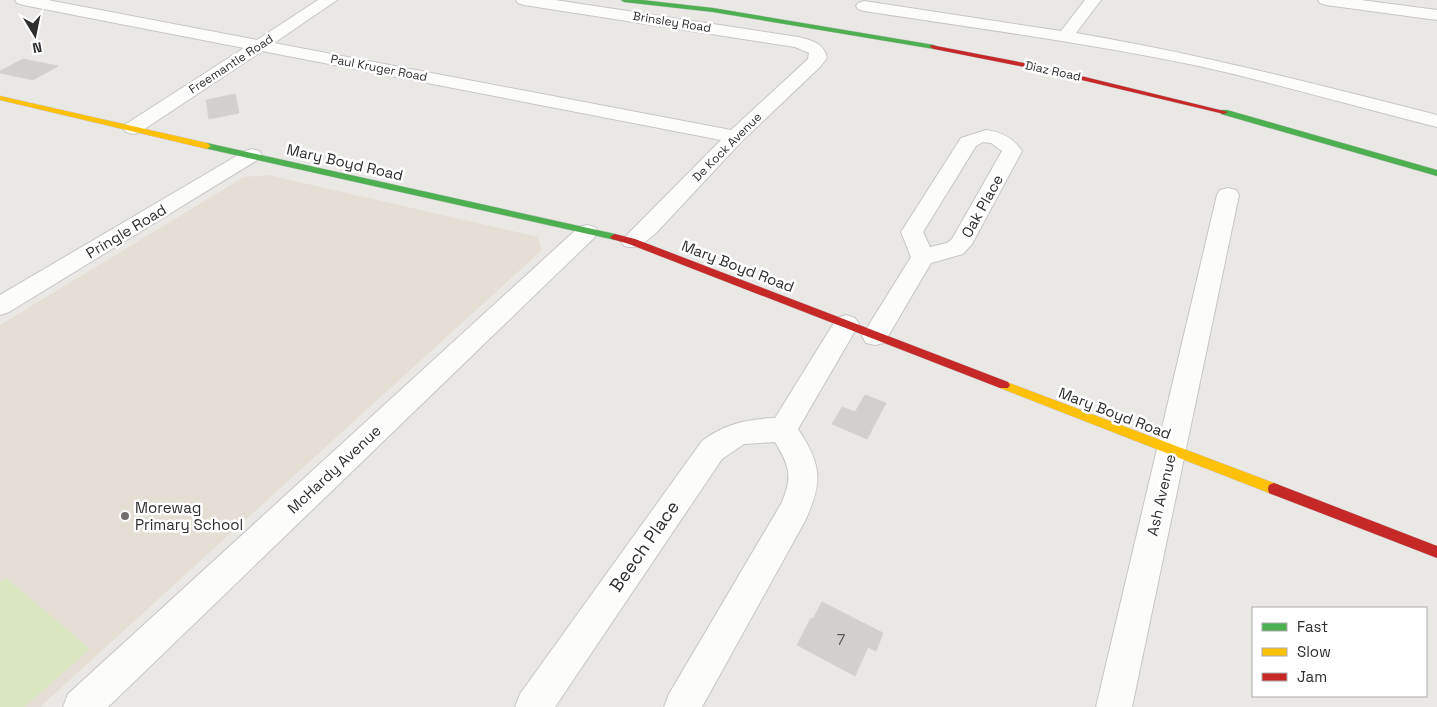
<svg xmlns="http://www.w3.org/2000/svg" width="1437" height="707" viewBox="0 0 1437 707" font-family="'Space Grotesk',sans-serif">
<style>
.education{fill:#e4ded4}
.pitch{fill:#d9e6c0}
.building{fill:#d2d0ce;stroke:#d5d3d1}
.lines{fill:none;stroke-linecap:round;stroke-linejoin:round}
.street-casing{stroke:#c7c6c7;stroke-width:2}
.fast-casing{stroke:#c7c6c7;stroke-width:1}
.slow-casing{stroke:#c7c6c7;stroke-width:1}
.jam-casing{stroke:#c7c6c7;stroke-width:1}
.street{fill:#fcfcfb;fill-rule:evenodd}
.fast{fill:#4caf50;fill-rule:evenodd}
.slow{fill:#ffc107;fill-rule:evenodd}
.jam{fill:#c62828;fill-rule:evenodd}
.poi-dot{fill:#706f6e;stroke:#fff;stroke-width:2}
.labels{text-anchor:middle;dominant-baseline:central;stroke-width:5;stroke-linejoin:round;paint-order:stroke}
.far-street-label{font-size:12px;fill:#2e2e2e;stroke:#fff}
.street-label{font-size:15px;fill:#2e2e2e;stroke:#fff}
.poi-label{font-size:15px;fill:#2e2e2e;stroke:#fff;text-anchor:start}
.near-number-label{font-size:15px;fill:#585757}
.near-street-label{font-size:18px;fill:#2e2e2e;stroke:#fff}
</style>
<rect width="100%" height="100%" fill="#eae8e5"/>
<polygon class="education" points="268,175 538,237 542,250 40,707 0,707 0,325 244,177"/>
<polygon class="pitch" points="6,578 90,649 24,707 0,707 0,582"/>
<g class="building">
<polygon points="23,59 58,66 33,80 0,73 0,71"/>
<polygon points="235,94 239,113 209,119 206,100"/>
<polygon points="865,395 886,403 867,439 832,424 842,407 855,412"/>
<polygon points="822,602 883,633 876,651 868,647 855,676 797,645 811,618 813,619"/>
</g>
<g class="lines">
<g class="street-casing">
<g id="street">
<path d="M15,0h33l209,40 61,-40h19l-63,43 457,87 77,-71 1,-6 -14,-6 -271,-42 -6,-2 -2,-3h39l243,37c13,3 26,6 29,21l-7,9 -78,74 -86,92c-11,9 -18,17 -32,13l-3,-5 100,-101 -459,-89 -122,81 -7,2 -7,-2 -3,-4 3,-4 118,-76 -221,-43 -6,-2z"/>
<path d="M1085,0h16l-25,33c122,21 241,51 361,82v12c-79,-20 -158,-43 -238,-61 -111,-23 -223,-38 -335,-55l-6,-2 -2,-3 2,-3 6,-2 197,30z"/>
<polygon points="1318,0 1361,0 1437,10 1437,20 1326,5 1320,3"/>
<path d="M986,130c16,2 27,8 36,21l-50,93 -9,10 -32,9 -47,80 -9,2 -9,-2 -4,-7 49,-79 -10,-25 60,-94zM983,142l8,1 11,8 -50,88 -5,4 -17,4 -7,-15 53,-86z"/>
<polygon points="252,149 259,151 262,155 259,159 9,312 0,315 0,295 245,151"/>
<polygon points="1228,188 1236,190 1239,195 1132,707 1096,707 1217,195 1220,190"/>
<polygon points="587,225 595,227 598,232 595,237 108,707 63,707 68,694 579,227"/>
<path d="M846,315l9,3 4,6 -61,105c24,36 25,53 7,92l-103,186h-38l5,-13 112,-190c12,-26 9,-38 -6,-62l-31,2 -22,15 -167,248h-40l5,-13 182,-253c22,-17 45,-22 73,-23l62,-100z"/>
</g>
</g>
<g class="fast-casing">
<g id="fast">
<polygon points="621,0 642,0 713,8 934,45 938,47 934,49 713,12 624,2"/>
<polygon points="1221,110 1227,110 1437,170 1437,176 1221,114"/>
<polygon points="207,143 615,234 620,237 615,240 204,148 204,144"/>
</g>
</g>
<g class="slow-casing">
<g id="slow">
<polygon points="0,96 207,143 211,146 207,149 0,100"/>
<polygon points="1004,381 1279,485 1280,489 1279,493 1274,495 1269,493 1000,388 998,385 1000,382"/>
</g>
</g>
<g class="jam-casing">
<g id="jam">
<polygon points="931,45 1040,66 1228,112 1224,114 1040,70 934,49 930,47"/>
<polygon points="615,234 635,239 1008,382 1010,385 1008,388 1000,388 629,244 612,239 610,237"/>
<polygon points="1274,483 1437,546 1437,558 1269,493 1268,489 1269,485"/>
</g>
</g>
<use href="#street" class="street"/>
<use href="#fast" class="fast"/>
<use href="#slow" class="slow"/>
<use href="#jam" class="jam"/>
</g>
<circle class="poi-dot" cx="125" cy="516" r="5"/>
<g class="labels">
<g class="far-street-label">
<text transform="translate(672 22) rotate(9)">Brinsley Road</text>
<text transform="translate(231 64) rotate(-33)">Freemantle Road</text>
<text transform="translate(379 68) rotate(11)">Paul Kruger Road</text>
<text transform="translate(1053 71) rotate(12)">Diaz Road</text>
<text transform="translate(727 147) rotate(-45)">De Kock Avenue</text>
</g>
<g class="street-label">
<text transform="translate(345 162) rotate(13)">Mary Boyd Road</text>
<text transform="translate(982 206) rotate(-61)">Oak Place</text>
<text transform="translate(126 231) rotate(-31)">Pringle Road</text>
<text transform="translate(738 266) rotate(21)">Mary Boyd Road</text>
<text transform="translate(1115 413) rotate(21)">Mary Boyd Road</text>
<text transform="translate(334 469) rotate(-43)">McHardy Avenue</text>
<text transform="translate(1161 495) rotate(-77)">Ash Avenue</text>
</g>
<g class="poi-label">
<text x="135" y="507">Morewag<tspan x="135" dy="17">Primary School</tspan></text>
</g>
<g class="near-number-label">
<text x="841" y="639">7</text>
</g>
<g class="near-street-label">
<text transform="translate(644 546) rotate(-55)">Beech Place</text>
</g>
</g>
<rect x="1252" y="607" width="175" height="90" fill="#ffffff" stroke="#ababab"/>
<rect x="1262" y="623" width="25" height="8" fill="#4caf50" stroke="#ababab"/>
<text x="1297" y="632" font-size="15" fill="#2e2e2e">Fast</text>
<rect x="1262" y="648" width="25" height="8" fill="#ffc107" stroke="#ababab"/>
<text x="1297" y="657" font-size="15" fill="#2e2e2e">Slow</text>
<rect x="1262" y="673" width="25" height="8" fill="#c62828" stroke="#ababab"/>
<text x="1297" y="682" font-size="15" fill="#2e2e2e">Jam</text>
<g transform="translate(35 35) rotate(170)" stroke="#ffffff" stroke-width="4" paint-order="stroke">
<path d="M0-4L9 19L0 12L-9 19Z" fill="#2e2e2e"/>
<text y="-8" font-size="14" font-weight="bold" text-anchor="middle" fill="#2e2e2e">N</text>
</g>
</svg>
